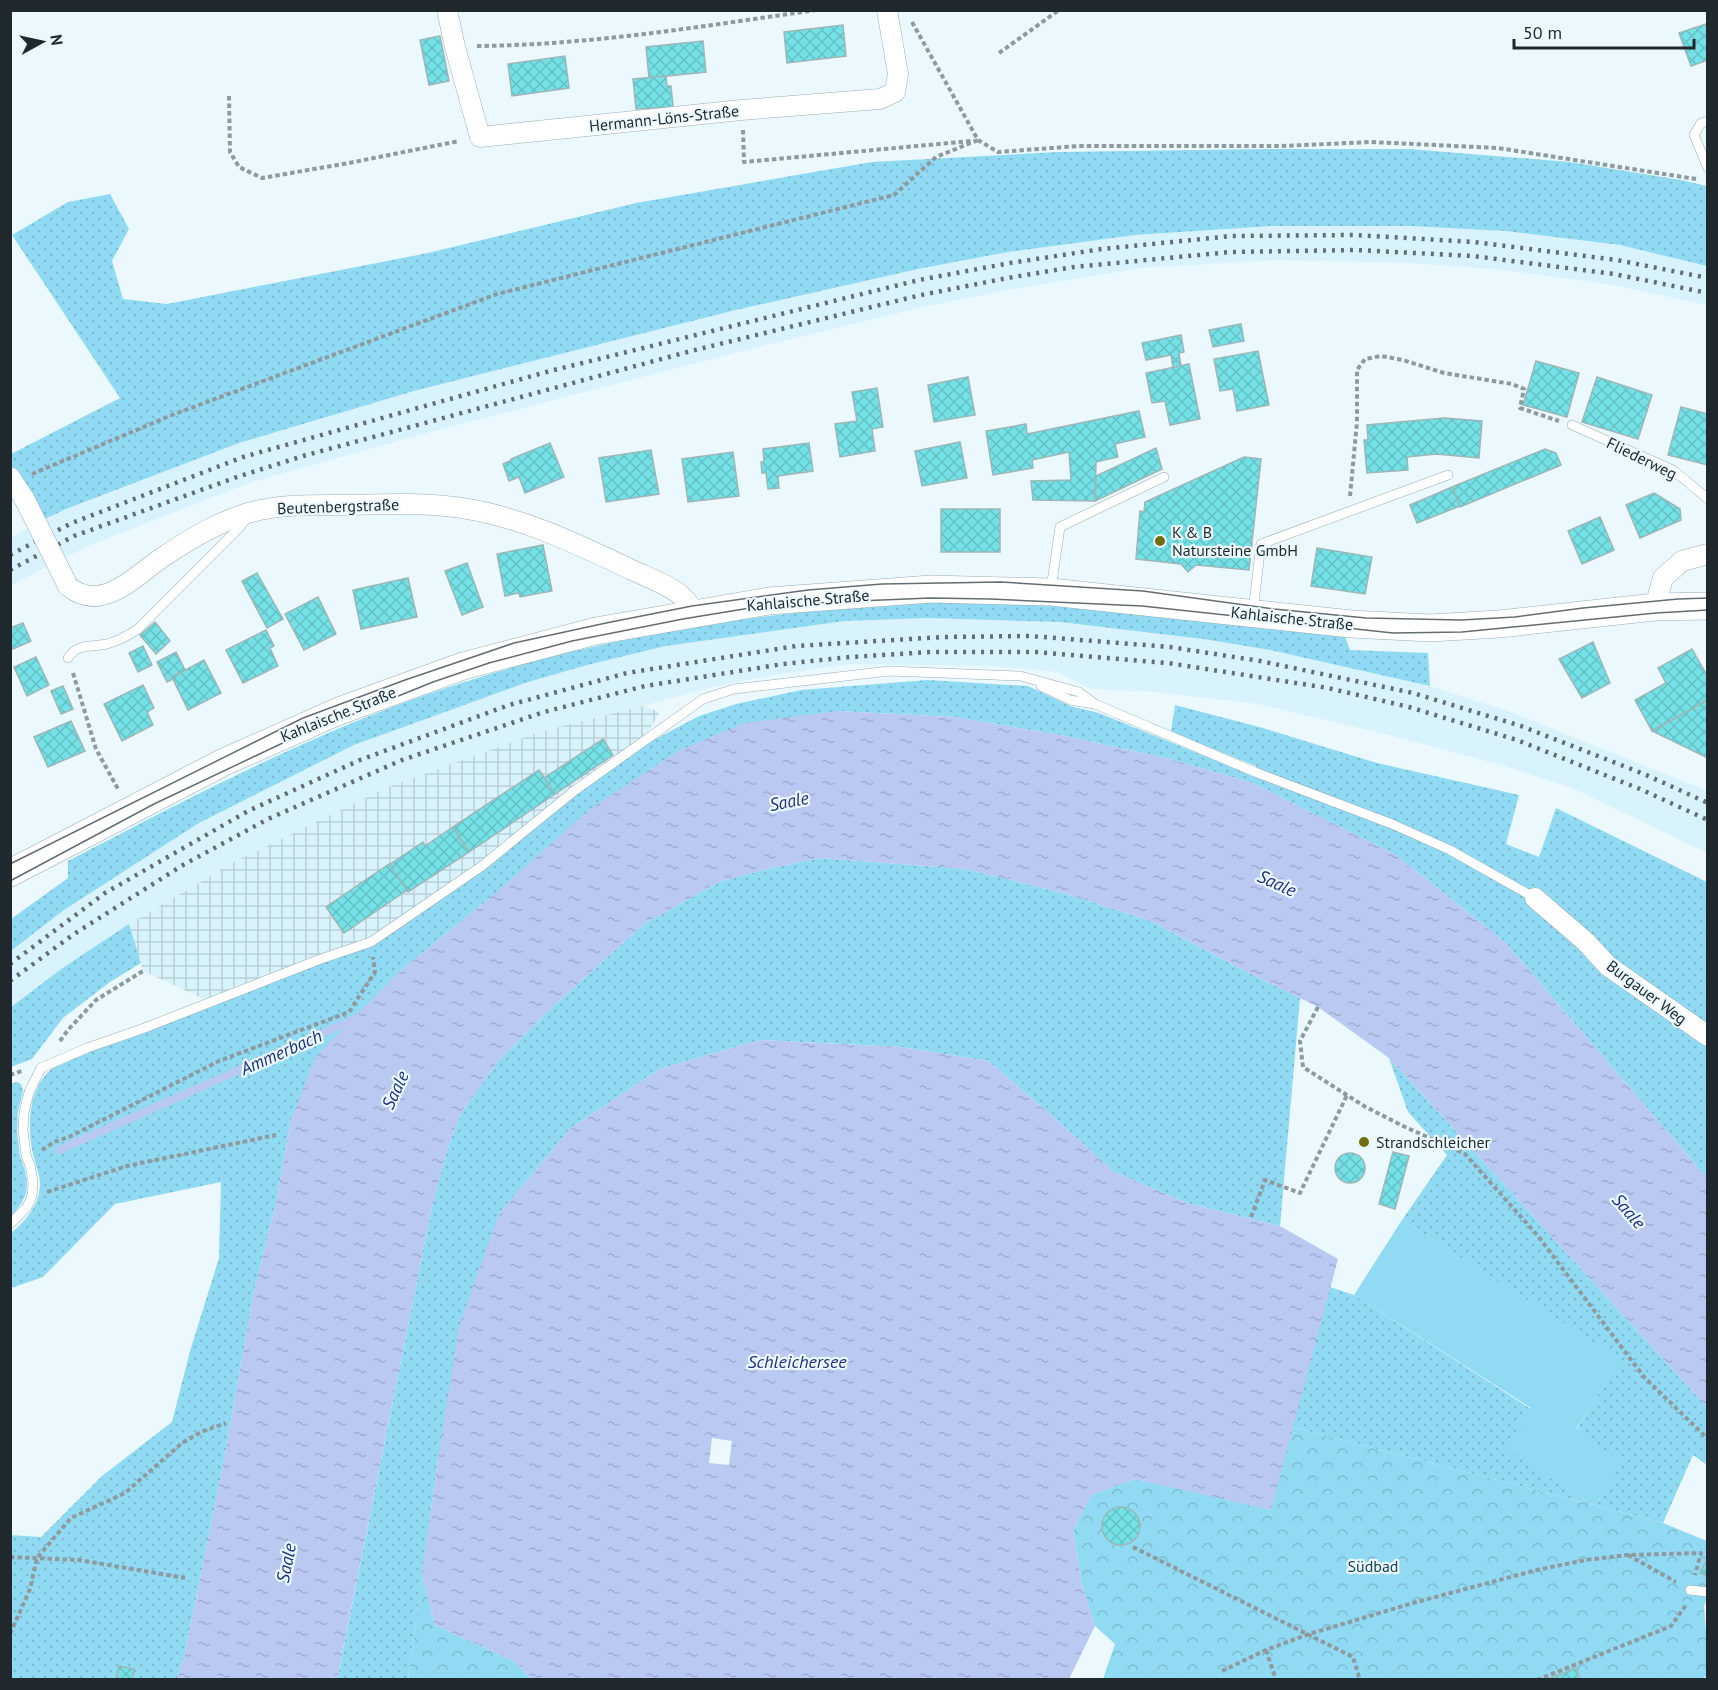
<svg xmlns="http://www.w3.org/2000/svg" width="1718" height="1690" viewBox="0 0 1718 1690" font-family="'PT Sans',sans-serif">
<style>
.built{fill:#d9f3fc}
.industrial{fill:url(#industrial-grid)}
.grass{fill:url(#grass-dots)}
.park{fill:url(#park-crowns)}
.pitch{fill:#91daf4}
.water{fill:url(#water-ripples)}
.pier{fill:#ebf9fe}
.lines{fill:none;stroke-linecap:round;stroke-linejoin:round}
.stream{stroke:#b9c9f2;stroke-width:8}
.building{fill:url(#building-cross-hatch);stroke:#9db6b7;stroke-width:1.5}
.lane-casing{stroke:#96adb5;stroke-width:10}
.street-casing{stroke:#96adb5;stroke-width:21}
.secondary-casing{stroke:#96adb5;stroke-width:28}
.path{stroke:#8f9a9f;stroke-width:4;stroke-dasharray:4.5 3;stroke-linecap:butt}
.lane{stroke:#fff;stroke-width:9}
.street{stroke:#fff;stroke-width:20}
.secondary{stroke:#fff;stroke-width:27}
.tram{stroke:#636d72;stroke-width:1.5}
.rail{stroke:#636d72;stroke-width:4.5;stroke-dasharray:3 6;stroke-linecap:butt}
.street-bridge-casing{stroke:#96adb5;stroke-width:21;stroke-linecap:butt}
.street-bridge{stroke:#fff;stroke-width:20}
.poi-dot{fill:#706e10;stroke:#ebf9fe;stroke-width:2}
.labels{text-anchor:middle;dominant-baseline:central;stroke-width:4.5;stroke-linejoin:round;paint-order:stroke}
.street-label{font-size:16px;fill:#1f282c;stroke:#ebf9fe}
.poi-label{font-size:16px;fill:#1f282c;stroke:#ebf9fe;text-anchor:start}
.park-label{font-size:16px;fill:#16414f;stroke:#ebf9fe}
.water-label{font-size:18px;font-style:italic;fill:#1f307d;stroke:#ebf9fe}
</style>
<defs>
<pattern id="industrial-grid" width="8" height="8" patternUnits="userSpaceOnUse" patternTransform="scale(1.5)"><rect width="8" height="8" fill="#d9f3fc"/><path d="M0 4h8M4 0v8" fill="none" stroke="#bad0d8"/></pattern>
<pattern id="grass-dots" width="8" height="8" patternUnits="userSpaceOnUse" patternTransform="scale(1.5)"><rect width="8" height="8" fill="#91daf4"/><path d="M2 2h.1M6 6h.1" fill="none" stroke="#7dbbd1" stroke-width="1.8" stroke-linecap="round"/></pattern>
<pattern id="park-crowns" width="20" height="18" patternUnits="userSpaceOnUse" patternTransform="scale(1.5)"><rect width="20" height="18" fill="#91daf4"/><path d="M2 6a3 3 0 1 1 6 0M12 15a3 3 0 1 1 6 0" fill="none" stroke="#7dbbd1"/></pattern>
<pattern id="water-ripples" width="26" height="14" patternUnits="userSpaceOnUse" patternTransform="scale(1.5)"><rect width="26" height="14" fill="#b9c9f2"/><path d="M2 4q2-2 4 0t4 0M15 11q2-2 4 0t4 0" fill="none" stroke="#9fadd0"/></pattern>
<pattern id="building-cross-hatch" width="8" height="8" patternUnits="userSpaceOnUse" patternTransform="scale(1.5)"><rect width="8" height="8" fill="#74e1e7"/><path d="M0 0l8 8M0 8l8-8" fill="none" stroke="#64c1c6"/></pattern>
</defs>
<rect width="100%" height="100%" fill="#ebf9fe"/>
<g class="built">
<polygon points="1272,226 1410,226 1505,231 1620,245 1707,266 1707,305 1614,285 1503,270 1411,263 1275,260 1142,268 1014,289 923,307 746,350 423,434 252,482 90,545 11,585 11,537 66,509 239,443 414,391 736,310 918,269 1008,252 1135,235"/>
<polygon points="928,618 1060,622 1203,639 1270,650 1430,686 1511,712 1707,791 1707,853 1574,789 1501,765 1389,735 1258,704 1155,692 1090,689 1058,672 991,666 850,664 775,675 712,687 643,706 542,731 236,861 129,924 64,967 11,1007 11,952 64,910 199,823 354,745 525,683 587,665 666,646 845,621"/>
</g>
<polygon class="industrial" points="643,706 660,712 647,733 629,753 528,830 371,942 210,1002 143,971 129,924 236,861 386,788 542,731"/>
<g class="grass">
<polygon points="1264,149 1409,149 1570,162 1681,180 1707,186 1707,266 1620,245 1505,231 1410,226 1272,226 1135,235 1008,252 918,269 736,310 414,391 239,443 66,509 43,520 21,475 11,466 11,454 120,398 12,235 68,202 110,194 129,229 112,261 123,299 167,304 428,253 636,203 872,162 1058,152"/>
<path d="M927,603h67l99,5 251,26 6,16 78,3 2,33 -160,-36 -67,-11 -143,-17 -132,-4 -83,3 -179,25 -79,19 -62,18 -171,62 -155,78 -135,87 -53,41v-32l57,-41v-17c92,-48 183,-96 279,-136 183,-76 382,-114 580,-122z"/>
<path d="M928,680l100,6 42,20 29,7 154,63 3,-10 -85,-34 4,-27 88,23 114,35 142,32 -13,49 33,13 17,-49 151,74v296l-202,-236 -109,-87 -144,-72 -82,-24 -105,-23 -110,-19 -117,-6 -348,187 -90,73 -109,148 -15,84 -23,93 -29,164 -39,193 -8,26h-166l-1,-144 31,2 61,-61 70,-54 18,-71 29,-93 2,-76 -106,22 -72,73 -32,11v-55c15,-12 30,-30 29,-51 -1,-10 -5,-19 -7,-28 -5,-23 -5,-53 8,-73 6,-9 15,-16 24,-23l306,-116 258,-189 70,-37 37,-12 65,-14z"/>
<polygon points="819,858 966,869 1067,894 1151,921 1249,973 1300,998 1280,1226 1190,1204 1114,1172 1060,1123 988,1061 901,1047 760,1040 660,1069 571,1128 499,1214 438,1459 408,1679 337,1680 432,1206 447,1150 461,1113 499,1060 549,1010 644,924 721,881 772,868"/>
<polygon points="129,924 141,963 110,982 63,1018 32,1059 11,1067 11,1007 64,967"/>
<polygon points="1389,1058 1707,1407 1707,1465 1693,1455 1663,1523 1292,1427 1330,1287 1354,1295 1531,1409 1506,1449 1595,1506 1622,1462 1575,1432 1620,1360 1402,1220 1447,1155 1408,1112"/>
<polygon points="17,1082 21,1084 23,1091 18,1112 17,1130 20,1156 25,1170 27,1183 26,1194 21,1204 11,1217 10,1084"/>
</g>
<g class="park">
<polygon points="1292,1427 1663,1523 1707,1541 1707,1598 1704,1606 1707,1646 1707,1676 1699,1680 1103,1679 1115,1644 1095,1626 1082,1585 1073,1531 1091,1495 1135,1479 1270,1509"/>
<polygon points="422,1574 435,1625 513,1661 532,1679 408,1680"/>
</g>
<polygon class="pitch" points="1402,1220 1621,1360 1575,1431 1623,1462 1595,1506 1505,1449 1531,1408 1354,1295"/>
<g class="water">
<polygon points="838,711 955,717 1065,736 1170,759 1252,783 1396,855 1505,942 1707,1178 1707,1407 1389,1058 1318,1007 1249,973 1151,921 1067,894 966,869 819,858 772,868 721,881 644,924 549,1010 499,1060 461,1113 447,1150 432,1206 337,1679 177,1679 185,1653 224,1460 253,1296 276,1203 291,1119 316,1056 400,971 490,898 590,809 678,751 744,723"/>
<polygon points="760,1040 901,1047 988,1061 1060,1123 1114,1172 1190,1204 1280,1226 1338,1259 1271,1510 1135,1479 1091,1495 1073,1531 1082,1585 1095,1626 1069,1679 532,1679 513,1661 435,1625 422,1574 438,1459 459,1326 499,1214 571,1128 660,1069"/>
</g>
<polygon class="pier" points="712,1438 732,1441 729,1465 709,1463"/>
<g class="lines">
<polyline class="stream" points="59,1150 357,1018"/>
</g>
<g class="building">
<polygon points="1706,24 1708,24 1708,60 1691,66 1679,33"/>
<polygon points="843,25 846,56 787,63 784,32"/>
<polygon points="440,36 449,81 429,85 420,40"/>
<polygon points="703,41 706,72 649,78 646,47"/>
<polygon points="565,56 569,88 512,96 508,64"/>
<polygon points="666,76 667,86 671,86 673,107 636,109 633,79"/>
<polygon points="1241,324 1244,341 1213,347 1209,330"/>
<polygon points="1181,335 1184,352 1179,353 1181,366 1173,368 1171,355 1146,360 1142,343"/>
<polygon points="1258,351 1269,405 1237,411 1233,389 1220,391 1214,359"/>
<polygon points="1536,361 1579,373 1567,417 1523,405"/>
<polygon points="1189,364 1200,419 1170,425 1165,401 1152,403 1146,373"/>
<polygon points="968,377 975,415 934,422 928,385"/>
<polygon points="1597,377 1652,395 1638,439 1582,422"/>
<polygon points="877,388 883,427 872,429 875,451 840,457 835,424 857,421 852,392"/>
<polygon points="1681,407 1708,414 1708,465 1668,455"/>
<polygon points="1139,411 1145,437 1115,444 1118,457 1096,462 1095,501 1033,500 1031,481 1071,480 1069,452 1032,460 1033,468 993,475 986,431 1026,424 1027,434"/>
<polygon points="1444,418 1482,421 1479,458 1436,454 1407,457 1408,470 1367,473 1364,440 1368,440 1367,425"/>
<polygon points="960,442 967,478 922,486 915,451"/>
<polygon points="550,443 564,477 525,493 519,477 509,481 503,464 512,460 511,459"/>
<polygon points="809,443 813,471 778,476 779,488 768,489 766,473 762,473 761,462 764,462 763,449"/>
<polygon points="1156,448 1162,469 1095,501 1096,476"/>
<polygon points="1545,449 1556,453 1561,465 1460,507 1452,487"/>
<polygon points="651,450 659,494 606,502 599,458"/>
<polygon points="733,452 739,496 688,502 682,459"/>
<polygon points="1244,457 1261,459 1249,570 1196,565 1188,572 1181,564 1136,559 1140,511 1144,512 1145,502"/>
<polygon points="1452,487 1460,506 1417,523 1410,505"/>
<polygon points="1654,493 1680,509 1681,520 1640,538 1626,505"/>
<rect x="941" y="509" width="59" height="43"/>
<polygon points="1600,517 1614,550 1582,564 1568,531"/>
<polygon points="543,545 552,591 520,597 519,593 505,596 497,554"/>
<polygon points="1317,548 1372,557 1365,594 1311,586"/>
<polygon points="467,563 483,607 462,615 445,571"/>
<polygon points="257,573 283,619 267,628 242,581"/>
<polygon points="408,578 417,617 361,629 353,590"/>
<polygon points="318,597 336,634 304,650 285,614"/>
<polygon points="155,622 170,641 156,654 140,635"/>
<polygon points="23,623 31,641 13,649 10,643 10,628"/>
<polygon points="266,630 274,646 270,648 278,666 243,683 226,650"/>
<polygon points="1593,642 1610,683 1582,698 1559,659"/>
<polygon points="143,646 152,665 138,672 129,653"/>
<polygon points="1692,649 1708,677 1708,700 1652,731 1635,700 1666,683 1658,668"/>
<polygon points="176,652 185,670 172,677 173,679 167,682 157,662"/>
<polygon points="36,657 49,685 27,696 14,667"/>
<polygon points="204,660 221,693 188,710 172,677"/>
<polygon points="143,685 154,708 147,712 153,725 122,741 104,704"/>
<polygon points="63,686 73,709 61,714 51,691"/>
<polygon points="1708,700 1708,758 1652,731"/>
<polygon points="71,721 85,751 48,767 34,737"/>
<polygon points="603,739 613,755 555,794 544,778"/>
<polygon points="539,770 555,794 469,852 453,827"/>
<polygon points="453,827 469,852 408,892 389,865 423,842 425,846"/>
<polygon points="389,864 407,890 344,933 326,907"/>
<polygon points="1393,1152 1409,1156 1395,1209 1379,1204"/>
<circle cx="1350" cy="1168" r="15"/>
<circle cx="1121" cy="1526" r="19"/>
<polygon points="1708,1557 1708,1576 1700,1573"/>
<polygon points="119,1666 134,1669 132,1680 116,1680"/>
<polygon points="1576,1668 1580,1680 1546,1680"/>
</g>
<g class="lines">
<g class="lane-casing">
<g id="lane">
<polyline points="1708,121 1701,123 1694,135 1708,168"/>
<polyline points="1572,425 1673,470 1708,499"/>
<polyline points="1051,589 1060,527 1164,477"/>
<polyline points="1253,611 1261,544 1448,475"/>
<path d="M68,658c9,-15 24,-11 39,-14 11,-3 22,-9 31,-15l101,-101 8,-11"/>
<polyline points="1041,686 1070,700 1095,704 1255,772 1392,824 1450,850 1535,898"/>
<polyline points="10,1224 27,1207 32,1196 33,1183 31,1169 26,1155 23,1130 24,1113 29,1092 41,1068 87,1048 142,1029 318,960 371,942 482,866 574,791 703,699 734,689 889,671 1020,676 1079,692 1095,704"/>
<polyline points="1690,1590 1708,1592"/>
</g>
</g>
<g class="street-casing">
<g id="street">
<polyline points="447,10 455,47 480,137 741,110 880,99 895,92 898,74 887,10"/>
<polyline points="10,477 25,500"/>
<path d="M68,586c34,29 69,-12 95,-29 27,-18 55,-35 85,-44 31,-9 64,-8 95,-8 40,-1 79,-3 119,3 60,9 115,36 170,62 19,9 56,21 61,43"/>
<polyline points="1655,607 1663,578 1682,561 1708,554"/>
<polyline points="1535,898 1586,942 1608,966 1708,1036"/>
</g>
</g>
<g class="secondary-casing">
<polyline id="secondary" points="10,873 224,762 339,711 463,666 596,631 769,601 931,589 1051,592 1351,624 1430,628 1499,624 1655,607 1708,606"/>
</g>
<g class="path">
<polyline points="912,22 978,140 998,152 1079,146 1282,146 1371,142 1498,148 1696,179"/>
<path d="M477,46c114,-1 227,-20 339,-36"/>
<polyline points="999,53 1059,10"/>
<polyline points="229,96 230,152 239,167 262,178 349,163 459,141"/>
<polyline points="743,130 744,162 971,141"/>
<polyline points="32,474 172,415 497,294 894,195 936,157 978,140"/>
<polyline points="1350,496 1357,422 1357,370 1365,359 1381,356 1403,360 1444,373 1512,384 1524,389 1520,408 1559,421"/>
<polyline points="73,673 96,749 118,789"/>
<polyline points="1318,1007 1300,1041 1303,1067 1364,1106 1403,1126 1465,1154 1538,1236 1644,1377 1708,1439"/>
<polyline points="60,1041 68,1030 96,1000 143,971"/>
<polyline points="10,1075 22,1071"/>
<polyline points="42,1150 54,1142 71,1136 219,1061 349,1012 375,972 373,957"/>
<polyline points="47,1192 127,1166 276,1135"/>
<polyline points="1251,1217 1265,1180 1300,1193 1347,1095"/>
<polyline points="1133,1547 1353,1657 1360,1680"/>
<polyline points="1628,1555 1676,1582"/>
<polyline points="10,1557 79,1560 185,1578"/>
<polyline points="10,1634 30,1589 37,1558 71,1518 125,1493 182,1443 201,1432 226,1423"/>
<polyline points="1266,1650 1276,1680"/>
<polyline points="1222,1671 1266,1650 1306,1635 1413,1603 1537,1570 1586,1560 1627,1555 1701,1553 1695,1575"/>
<polyline points="1537,1680 1671,1626 1686,1605"/>
</g>
<use href="#lane" class="lane"/>
<use href="#street" class="street"/>
<use href="#secondary" class="secondary"/>
<g class="tram">
<polyline points="10,864 303,718 405,680 514,643 606,623 692,606 808,590 882,584 1001,582 1143,591 1274,609 1366,618 1461,620 1515,617 1583,608 1678,599 1708,598"/>
<polyline points="10,881 154,804 287,741 433,682 489,663 572,641 683,619 756,607 834,602 930,598 990,599 1142,606 1393,633 1462,632 1656,613 1708,610"/>
</g>
<g class="rail">
<polyline points="10,555 72,523 243,457 550,371 919,280 1010,263 1102,249 1232,236 1355,235 1474,242 1617,260 1708,278"/>
<polyline points="10,570 74,536 237,477 303,456 691,351 921,295 1013,277 1074,267 1230,252 1356,250 1473,256 1614,274 1708,293"/>
<polyline points="10,964 105,893 248,811 360,760 509,705 627,673 796,646 943,637 1030,636 1170,647 1260,661 1413,693 1521,726 1644,774 1708,803"/>
<polyline points="10,981 74,934 183,865 268,819 402,760 544,712 645,686 783,664 850,657 931,652 1036,652 1168,663 1328,688 1409,707 1517,740 1640,789 1708,820"/>
</g>
<g class="street-bridge-casing">
<polyline id="street-bridge" points="25,500 68,586"/>
</g>
<use href="#street-bridge" class="street-bridge"/>
</g>
<g class="poi-dot">
<circle cx="1160" cy="541" r="6"/>
<circle cx="1364" cy="1142" r="6"/>
</g>
<g class="labels">
<g class="street-label">
<text transform="translate(664 118) rotate(-6)">Hermann-Löns-Straße</text>
<text transform="translate(1642 458) rotate(26)">Fliederweg</text>
<text transform="translate(338 506) rotate(-2)">Beutenbergstraße</text>
<text transform="translate(808 600) rotate(-5)">Kahlaische Straße</text>
<text transform="translate(1292 618) rotate(6)">Kahlaische Straße</text>
<text transform="translate(338 714) rotate(-22)">Kahlaische Straße</text>
<text transform="translate(1647 992) rotate(37)">Burgauer Weg</text>
</g>
<g class="poi-label">
<text x="1172" y="532">K &amp; B<tspan x="1172" dy="18">Natursteine GmbH</tspan></text>
<text x="1376" y="1142">Strandschleicher</text>
</g>
<g class="park-label">
<text x="1373" y="1566">Südbad</text>
</g>
<g class="water-label">
<text transform="translate(789 801) rotate(-11)">Saale</text>
<text transform="translate(1277 883) rotate(24)">Saale</text>
<text transform="translate(281 1052) rotate(-24)">Ammerbach</text>
<text transform="translate(395 1090) rotate(-65)">Saale</text>
<text transform="translate(1629 1211) rotate(49)">Saale</text>
<text x="797" y="1361">Schleichersee</text>
<text transform="translate(286 1563) rotate(-79)">Saale</text>
</g>
</g>
<rect width="1718" height="1690" fill="none" stroke="#1f282c" stroke-width="24"/>
<g transform="translate(42 42) rotate(82)" stroke="#ebf9fe" stroke-width="4.5" paint-order="stroke">
<path d="M0-4.5L10 22L0 15L-10 22Z" fill="#1f282c"/>
<text y="-9" font-size="16" font-weight="bold" text-anchor="middle" fill="#1f282c">N</text>
</g>
<path d="M1514 39v9h180v-9" fill="none" stroke="#1f282c" stroke-width="3"/>
<text x="1523" y="39" font-size="18" fill="#1f282c" stroke="#ebf9fe" stroke-width="4.5" paint-order="stroke">50 m</text>
</svg>
